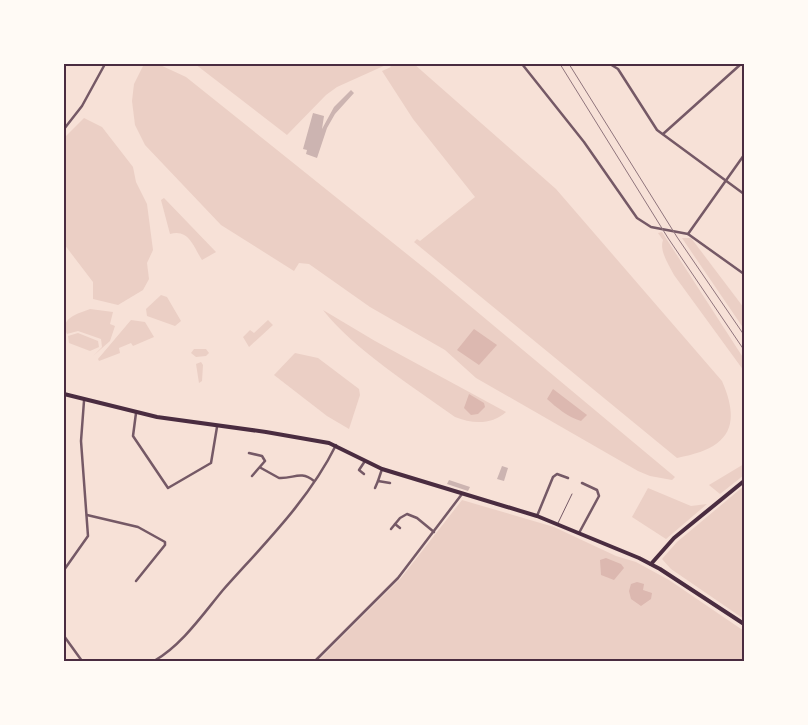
<svg xmlns="http://www.w3.org/2000/svg" width="808" height="725" viewBox="0 0 808 725" font-family="Roboto,sans-serif">
<style>
.green{fill:#ebcfc5}
.water{fill:#dcb8b0}
.building{fill:#ccb4b1}
.lines{fill:none;stroke-linecap:round;stroke-linejoin:round}
.service{stroke:#755966;stroke-width:1}
.minor{stroke:#755966;stroke-width:2.5}
.secondary{stroke:#4a2c40;stroke-width:4}
.primary{stroke:#4a2c40;stroke-width:4}
.rail{stroke:#8f747c;stroke-width:1}
.neatline{fill:none;stroke:#4a2c40;stroke-width:2}
</style>
<rect width="100%" height="100%" fill="#f7e1d7"/>
<g class="green">
<polygon points="144,64 158,64 186,77 433,275 675,477 672,480 650,476 638,471 476,378 445,350 370,307 309,264 299,263 294,271 221,225 145,145 135,125 132,101 134,84"/>
<polygon points="195,64 388,64 337,87 326,95 287,135"/>
<path d="M388,64h26l142,125 166,192c21,48 4,68 -45,77l-263,-216 3,-3 3,2 55,-44 -62,-78 -31,-48 9,-4z"/>
<polygon points="84,118 102,127 133,167 136,182 147,204 153,250 147,263 149,279 143,290 118,305 93,299 93,282 64,244 64,138"/>
<path d="M164,198l52,54 -14,8c-9,-14 -13,-31 -32,-26l-9,-34z"/>
<path d="M662,232l82,127v12l-70,-96c-5,-10 -15,-24 -11,-35l-5,-7z"/>
<polygon points="682,238 691,238 744,308 744,329"/>
<polygon points="161,295 167,297 181,321 175,326 147,316 146,309"/>
<path d="M90,309l23,3 -3,12 5,2 -5,15 -17,15 9,-9 -1,-8 -23,-8 -11,3 -3,-6c2,-12 16,-15 26,-19z"/>
<path d="M323,310l52,31 131,71c-14,13 -34,12 -51,5 -40,-29 -102,-68 -132,-107z"/>
<polygon points="131,320 145,322 154,337 133,346 131,343 119,348 120,353 99,361 98,359"/>
<polygon points="268,320 273,325 249,347 243,337 250,330 254,333"/>
<polygon points="78,333 98,341 99,347 90,351 69,343 68,336"/>
<polygon points="194,349 206,349 209,353 206,356 196,357 191,353"/>
<polygon points="295,353 318,358 359,389 360,395 349,429 327,416 274,375"/>
<polygon points="201,362 203,365 202,381 199,383 196,364"/>
<polygon points="744,464 744,475 720,494 709,485"/>
<polygon points="744,486 744,619 671,569 662,559 677,542"/>
<polygon points="648,488 691,506 707,504 666,539 632,517"/>
<polygon points="462,500 554,527 616,556 636,562 669,580 744,631 744,661 318,661 401,578"/>
</g>
<g class="water">
<polygon points="474,329 497,345 479,365 457,350"/>
<path d="M553,389l34,26 -6,6c-13,-4 -24,-13 -34,-22z"/>
<polygon points="469,394 484,403 485,407 478,414 471,415 464,408"/>
<polygon points="606,558 621,564 624,568 614,580 601,575 600,560"/>
<polygon points="637,582 644,584 643,590 652,593 651,599 641,606 631,599 629,591 631,584"/>
</g>
<g class="building">
<polygon points="351,90 354,93 335,114 327,128 317,158 306,154 307,150 303,149 313,113 324,116 322,129 334,107"/>
<polygon points="502,466 508,468 504,481 497,479"/>
<polygon points="449,480 470,487 468,491 447,484"/>
</g>
<g class="lines">
<polyline class="service" points="558,523 572,494"/>
<g class="minor">
<polyline points="522,64 584,142 637,218 651,227 688,234 744,274"/>
<polyline points="610,64 618,69 657,130 744,194"/>
<polyline points="64,129 82,106 105,64"/>
<polyline points="663,134 741,64"/>
<polyline points="688,234 744,155"/>
<polyline points="136,413 133,436 168,488 211,463 217,427"/>
<polyline points="249,453 262,456 265,461 252,476"/>
<path d="M261,468l18,10c15,1 21,-8 35,3"/>
<polyline points="382,469 378,481 390,483"/>
<polyline points="364,474 359,470 365,461"/>
<polyline points="375,488 378,481"/>
<polyline points="87,515 138,527 165,542 165,545 136,581"/>
<polyline points="537,516 553,477 557,474 568,478"/>
<polyline points="395,524 400,528"/>
<polyline points="391,529 400,518 407,514 417,518 434,532"/>
<polyline points="579,533 599,496 597,490 582,483"/>
<polyline points="64,570 88,536 81,441 84,401"/>
<polyline points="64,636 82,661"/>
<path d="M154,661c28,-16 49,-47 69,-71 40,-45 86,-90 113,-145"/>
<polyline points="315,661 398,578 462,494"/>
</g>
<polyline class="secondary" points="651,564 674,538 744,481"/>
<polyline class="primary" points="64,394 157,417 266,432 329,443 382,469 537,516 639,558 660,569 744,624"/>
<g class="rail">
<polyline points="560,64 668,238 744,350"/>
<polyline points="569,64 677,237 744,335"/>
</g>
</g>
<rect width="808" height="725" fill="none" stroke="#fffaf5" stroke-width="130"/>
<rect x="65" y="65" width="678" height="595" class="neatline"/>
</svg>
